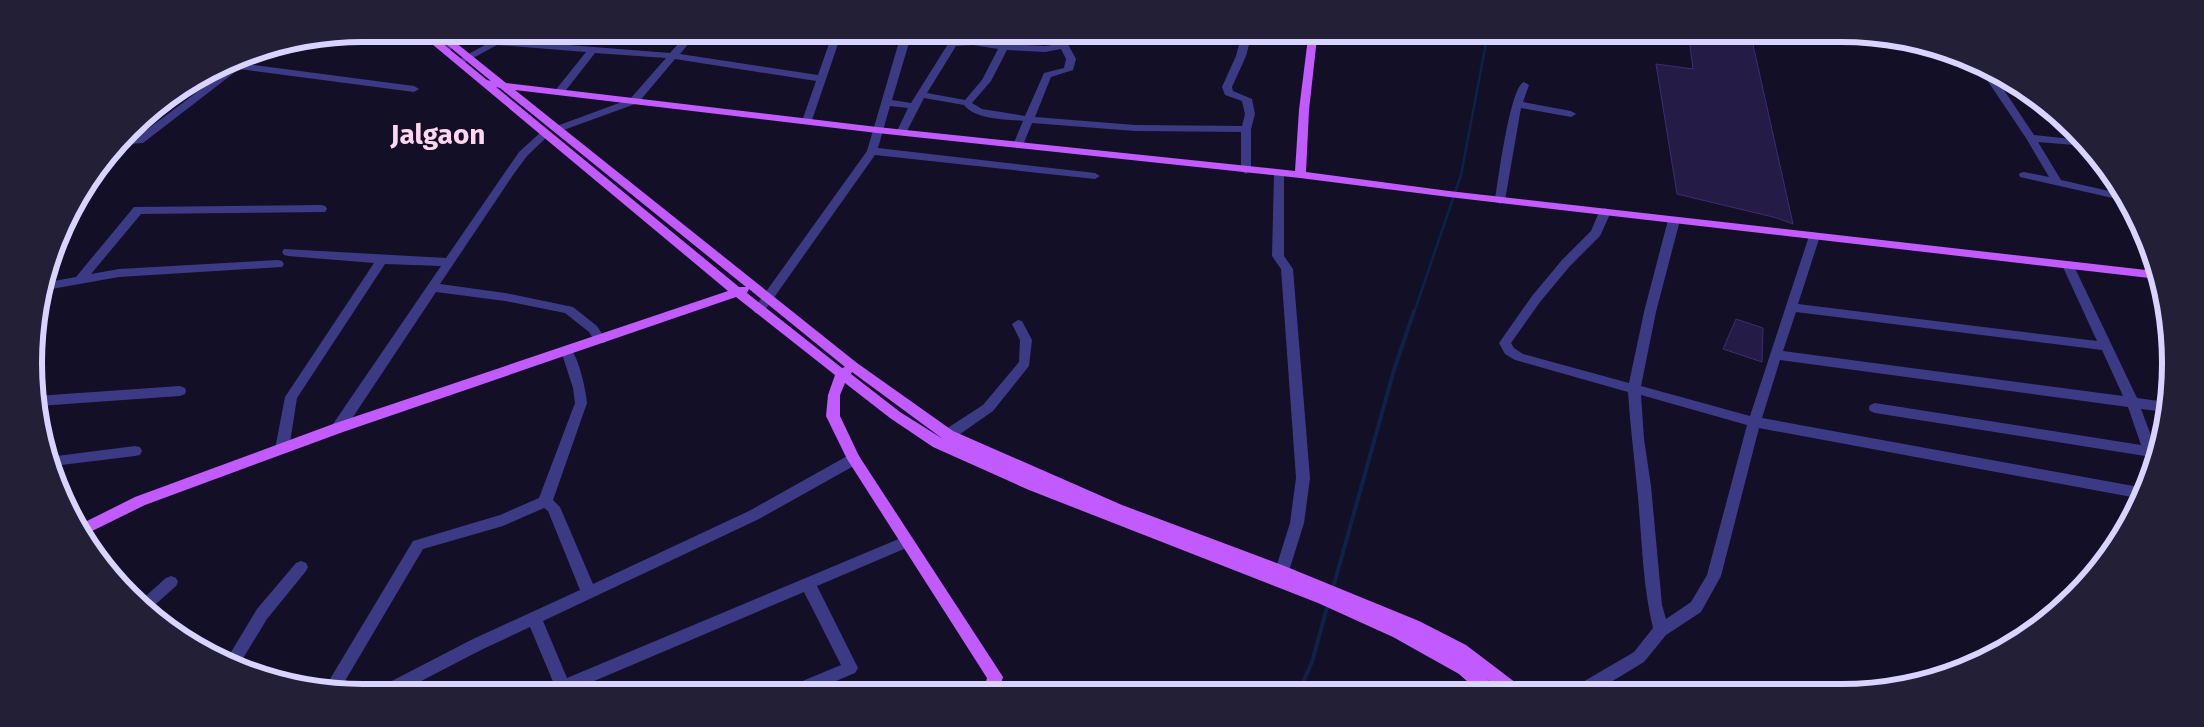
<svg xmlns="http://www.w3.org/2000/svg" width="2204" height="727" viewBox="0 0 2204 727" font-family="'Fira Sans',sans-serif">
<style>
.lines{fill:none;stroke-linecap:round;stroke-linejoin:round}
.stream-far1{stroke:#0c2248;stroke-width:2.5}
.stream{stroke:#0c2248;stroke-width:4}
.building{fill:#241b47;stroke:#3b2d73}
.minor{fill:#3d3a85;fill-rule:evenodd}
.major{fill:#c25bff;fill-rule:evenodd}
.labels{text-anchor:middle;dominant-baseline:central;stroke-width:5;stroke-linejoin:round;paint-order:stroke}
.town-label{font-size:28px;font-weight:bold;fill:#ffd6f0;stroke:#130f26}
.rim{fill:none;stroke:#d9d4ff;stroke-width:6}
</style>
<rect width="100%" height="100%" fill="#130f26"/>
<g class="lines">
<polyline class="stream-far1" points="1414,313 1461,175 1487,38"/>
<g class="stream">
<polyline points="1333,588 1394,370 1414,311"/>
<polyline points="1299,691 1312,662 1328,604"/>
</g>
</g>
<g class="building">
<polygon points="1689,39 1752,40 1793,224 1777,218 1677,194 1656,64 1693,69"/>
<polygon points="1736,319 1763,328 1762,362 1723,349"/>
</g>
<g class="lines">
<g class="minor">
<polygon points="456,34 466,34 448,52 442,52 442,48"/>
<path d="M503,35l3,1v4l164,13 16,-18h10l-16,19 138,21 12,-34 -30,-2 -4,-3h42l62,4 1,-4h10l-19,64 19,3 37,-59 -11,-8h12l6,4 18,-1 31,5 41,2 14,-2 -3,-7h8l12,22 -3,11 -22,7 -16,40 100,8 107,1 3,-12 -3,-13 -17,-6 -3,-8 14,-31 5,-19h10l-5,19 -14,31 1,4 19,8 3,15 -4,15v42l-5,3 -5,-3v-39l-106,-1 -103,-8 -9,22 -5,3 -5,-3 10,-24c-18,-2 -47,-1 -59,-16l-40,-7 -17,33 -5,3 -5,-3 11,-23 -18,-2 -12,42 217,25 5,3 -5,3 -220,-24 -112,158h-8l-2,-3 2,-3 112,-156 31,-106 -59,-4 -28,82h-8l-1,-2 14,-40 -141,-22 -37,44 -80,29 -4,-1v-4l76,-28 36,-41 -71,-5 -32,41 -4,1 -5,-3 32,-40 -89,-7 -35,19 -3,1 -5,-3zM973,45l25,4 -16,31 -17,20 -38,-7 29,-47zM1061,49l5,10 -2,9 -20,5 -19,43 -43,-7 -10,-6 19,-22 16,-31 38,2z"/>
<polygon points="257,53 256,56 246,64 414,86 419,89 414,92 239,69 143,143 119,145 124,139 136,138 229,68 224,67 231,63 235,63 243,57"/>
<polygon points="1980,66 1992,72 2034,135 2081,140 2086,146 2038,142 2061,180 2122,194 2126,201 2020,177 2019,175 2020,173 2024,172 2049,177 2026,138 1979,68"/>
<path d="M1524,82l5,3 -6,17 48,9 5,3 -5,3 -50,-9 -16,92 -5,4 -5,-4c3,-18 15,-114 29,-118z"/>
<polygon points="545,131 550,134 527,156 513,175 440,284 505,293 573,307 597,326 606,340 604,343 596,343 589,332 565,313 505,301 436,292 343,432 333,432 331,428 333,424 441,266 385,264 297,398 289,449 287,453 277,453 275,449 285,397 374,263 288,256 284,255 282,252 284,249 446,258 519,152 541,132"/>
<polygon points="1279,171 1284,174 1284,256 1293,269 1310,478 1304,523 1289,571 1287,575 1282,577 1277,575 1275,571 1290,523 1296,478 1281,269 1272,256 1274,174"/>
<polygon points="321,205 325,206 327,209 325,212 141,214 91,274 119,269 278,260 282,261 284,264 282,267 119,277 46,290 48,282 76,277 134,207"/>
<path d="M1605,208l6,4 -11,24 -30,30 -30,36 -29,41 3,5 9,6 106,29 15,-71 24,-92 2,-3h8l2,3 -24,92 -15,74 109,30 60,-183 4,-1 6,4 -22,68 299,37 -35,-76 2,-3h8l65,136 29,4 -1,10 -24,-3 15,40 -5,13 -4,-1 -2,-5 -270,-43 -5,-2 -1,-3 1,-3 5,-2 266,42 -13,-38 -348,-47 -18,58 377,69 2,1 -4,10 -378,-70 -38,148 -20,36 -35,23 -22,27 -48,29h-22l2,-5 58,-34 19,-24c-11,-46 -11,-93 -16,-141 -3,-32 -7,-63 -9,-95l-113,-32 -10,-6 -6,-11 33,-47 30,-36 29,-29 8,-19zM1796,312l306,38 21,46 -340,-45zM1641,395l106,30 -40,150 -16,27 -25,17 -4,-14 -11,-119 -7,-47z"/>
<polygon points="2151,270 2156,272 2165,308 2160,307 2158,304 2145,274"/>
<polygon points="1018,320 1022,321 1032,340 1029,366 993,411 953,439 943,439 941,435 943,431 983,405 1019,362 1020,340 1012,324"/>
<path d="M567,347c11,3 19,44 20,56l-34,97 7,7 33,77 156,-73 100,-56h10l2,4 -2,4 -100,56 -216,102 24,57 334,-140 5,-2 5,2 2,4 -2,4 -94,40 41,82 -3,5 -45,19h-24l2,-5 53,-22 -37,-73 -231,98 1,3h-28l2,-5 6,-4 -24,-57 -49,23 -83,43 -58,-2 1,-4 6,-2h37l87,-45 109,-50 -32,-79 -4,-3 -41,18 -80,23 -84,142 -15,-2 89,-148 87,-26 39,-17 36,-95 -2,-15 -12,-37z"/>
<polygon points="180,386 185,388 186,391 185,394 180,396 38,406 36,396"/>
<polygon points="135,446 140,447 142,451 140,455 135,456 53,466 49,457"/>
<polygon points="301,561 306,563 308,567 306,571 267,619 237,668 225,662 257,609 296,563"/>
<polygon points="171,576 176,578 178,582 176,586 148,611 138,603 166,578"/>
</g>
<path class="major" d="M420,34h11l56,46 4,1 -57,-47h11l61,49 371,44 418,44 4,-61 9,-72h9l-8,72 -3,62 143,19 706,80 3,8 -709,-82 -149,-19 -423,-45 -362,-43 342,273 96,68 169,74 165,62 132,54 47,24 54,41 2,5h-20l-16,-13 9,8 2,5h-19l-19,-17 -66,-37 -75,-34 -289,-113 -96,-43 -43,-29 -45,-35 -5,12v21l19,40 144,221 -4,15h-16l4,-14 -140,-219 -21,-43 2,-21 7,-20 -99,-78 -393,135 -198,73 -61,30 -5,-10 56,-28 198,-73 395,-133zM496,87l4,1 246,199h-7zM749,289l96,78 -3,1 -95,-75zM852,372l91,67 123,54 -123,-54 -43,-27 -49,-38z"/>
</g>
<g class="labels">
<g class="town-label">
<text x="438" y="134">Jalgaon</text>
</g>
</g>
<path d="M0 0H2204V727H0ZM363 42H1841A321 321 0 0 1 2162 363V363A321 321 0 0 1 1841 684H363A321 321 0 0 1 42 363V363A321 321 0 0 1 363 42Z" fill="#231f37" fill-rule="evenodd"/>
<path class="rim" d="M363 42H1841A321 321 0 0 1 2162 363V363A321 321 0 0 1 1841 684H363A321 321 0 0 1 42 363V363A321 321 0 0 1 363 42Z"/>
</svg>
